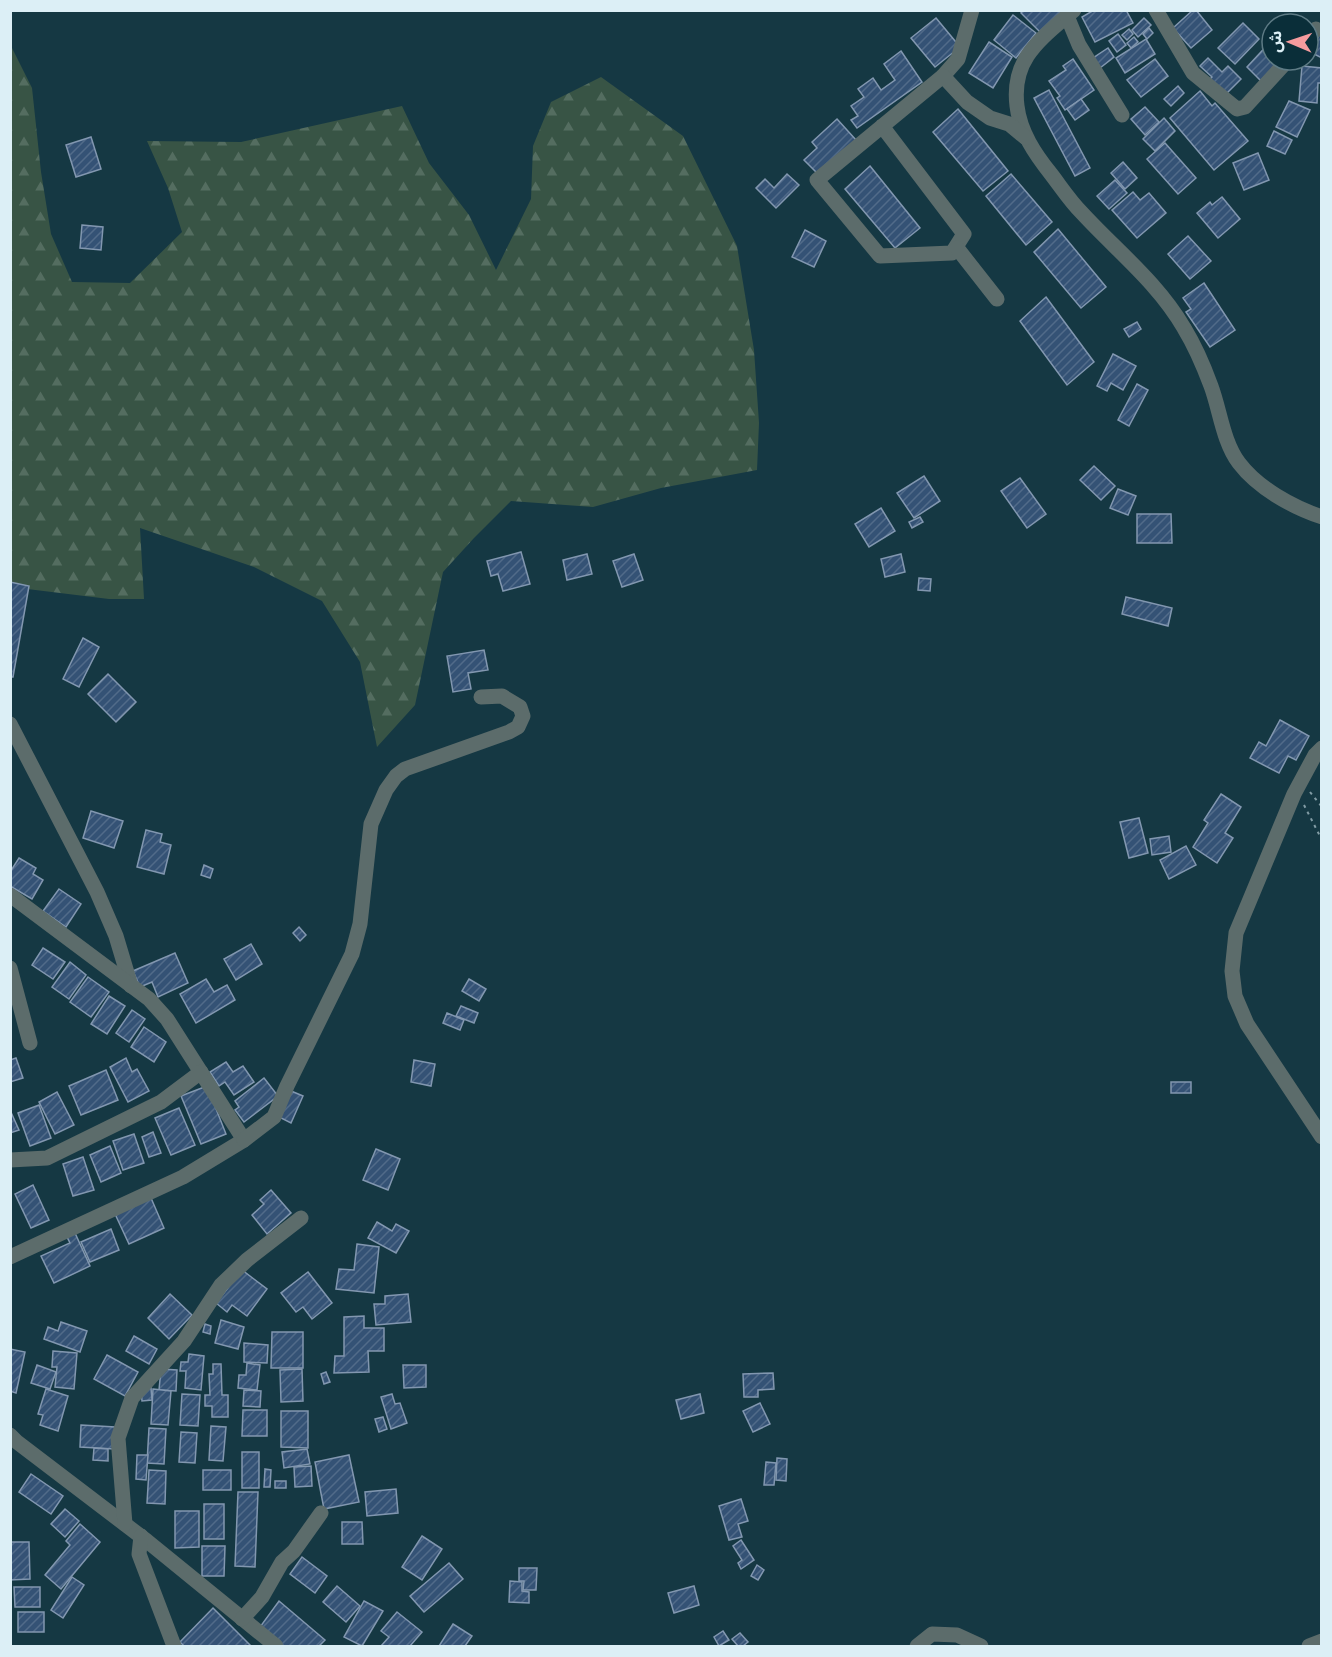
<svg xmlns="http://www.w3.org/2000/svg" width="1332" height="1657" viewBox="0 0 1332 1657" font-family="Inter,'Noto Sans Arabic',sans-serif">
<style>
.forest{fill:url(#forest-firs)}
.building{fill:url(#building-hatch);stroke:#8297b0;stroke-width:1.5}
.lines{fill:none;stroke-linecap:round;stroke-linejoin:round}
.path{stroke:#829ca5;stroke-width:2;stroke-dasharray:3 4.5;stroke-linecap:butt}
.minor{stroke:#5c6c6b;stroke-width:15}
</style>
<defs>
<pattern id="forest-firs" width="22" height="20" patternUnits="userSpaceOnUse" patternTransform="scale(1.5)"><rect width="22" height="20" fill="#385445"/><path d="M5 1l3.5 6h-7zM16 11l3.5 6h-7z" fill="#546d60"/></pattern>
<pattern id="building-hatch" width="6" height="6" patternUnits="userSpaceOnUse" patternTransform="scale(1.5)"><rect width="6" height="6" fill="#345275"/><path d="M-1 1l2-2M0 6l6-6M5 7l2-2" fill="none" stroke="#516b89"/></pattern>
</defs>
<rect width="100%" height="100%" fill="#153843"/>
<polygon class="forest" points="10,44 32,88 41,172 51,234 72,282 130,283 182,232 168,188 147,141 241,142 402,106 429,163 469,215 496,270 531,199 533,146 551,102 601,77 683,136 737,246 754,350 759,423 757,470 661,488 593,507 511,501 474,538 443,572 415,705 377,747 360,662 322,601 254,567 140,528 144,599 109,599 11,587"/>
<g class="building">
<polygon points="1023,10 1063,10 1041,33 1021,13"/>
<polygon points="1094,10 1126,10 1133,23 1095,42 1082,17"/>
<polygon points="1193,10 1196,10 1212,30 1191,48 1173,28"/>
<polygon points="1013,15 1036,33 1016,58 994,40"/>
<polygon points="936,18 960,47 935,67 911,38"/>
<polygon points="1144,18 1151,25 1138,37 1132,30"/>
<polygon points="1243,23 1259,39 1235,64 1218,48"/>
<polygon points="1149,28 1153,33 1147,39 1143,34"/>
<polygon points="1129,29 1133,34 1127,40 1122,35"/>
<polygon points="1322,30 1322,58 1310,52"/>
<polygon points="1118,34 1126,45 1117,52 1109,41"/>
<polygon points="1134,37 1138,42 1131,48 1127,43"/>
<polygon points="1146,39 1155,54 1125,73 1116,58"/>
<polygon points="1272,40 1272,60 1287,60 1264,84 1247,67"/>
<polygon points="989,42 1012,57 993,88 969,73"/>
<polygon points="1108,48 1114,57 1100,68 1093,58"/>
<polygon points="901,51 922,82 857,128 851,120 858,116 851,106 864,97 858,89 873,78 881,90 895,80 884,64"/>
<polygon points="1208,58 1222,72 1228,66 1241,79 1225,95 1209,80 1212,77 1200,66"/>
<polygon points="1073,59 1094,90 1065,110 1057,98 1060,96 1049,81 1066,70 1063,66"/>
<polygon points="1155,59 1168,76 1141,97 1127,80"/>
<polygon points="1302,66 1322,68 1322,83 1318,83 1317,103 1299,101"/>
<polygon points="1178,86 1184,93 1171,106 1164,99"/>
<polygon points="1049,90 1090,168 1075,176 1034,98"/>
<polygon points="1200,91 1212,106 1215,103 1248,141 1214,170 1170,118"/>
<polygon points="1081,99 1089,110 1075,120 1067,109"/>
<polygon points="1289,101 1310,110 1297,137 1276,127"/>
<polygon points="1145,107 1159,122 1145,135 1131,119"/>
<polygon points="958,109 1008,171 983,191 933,132"/>
<polygon points="1164,118 1175,131 1155,151 1143,139"/>
<polygon points="837,119 856,140 819,175 804,160 817,148 812,142"/>
<polygon points="1274,131 1292,140 1285,154 1267,146"/>
<polygon points="91,137 101,169 76,177 66,145"/>
<polygon points="1165,143 1196,178 1178,194 1147,159"/>
<polygon points="1258,153 1269,180 1244,190 1233,163"/>
<polygon points="1123,162 1137,178 1125,189 1111,173"/>
<polygon points="870,166 920,228 895,248 845,189"/>
<polygon points="787,174 799,185 776,208 756,188 765,179 774,188"/>
<polygon points="1011,174 1052,222 1026,245 986,196"/>
<polygon points="1115,180 1127,193 1109,209 1097,196"/>
<polygon points="1133,192 1140,200 1149,193 1166,213 1137,238 1112,210"/>
<polygon points="1222,197 1240,219 1218,238 1197,213 1210,202 1212,205"/>
<polygon points="82,225 103,227 101,250 80,248"/>
<polygon points="1058,229 1106,287 1081,308 1034,252"/>
<polygon points="805,230 826,241 814,267 792,257"/>
<polygon points="1188,236 1211,261 1190,279 1168,254"/>
<polygon points="1204,283 1235,330 1210,347 1186,312 1191,309 1183,298"/>
<polygon points="1046,297 1094,362 1067,385 1020,321"/>
<polygon points="1137,322 1141,329 1129,337 1124,329"/>
<polygon points="1113,354 1136,366 1123,390 1111,383 1107,391 1097,386"/>
<polygon points="1137,384 1148,390 1129,426 1118,420"/>
<polygon points="1094,466 1115,486 1101,500 1080,480"/>
<polygon points="924,476 940,501 914,518 897,493"/>
<polygon points="1020,478 1046,514 1027,528 1001,491"/>
<polygon points="1118,489 1136,496 1128,515 1110,508"/>
<polygon points="881,508 895,531 869,547 855,524"/>
<polygon points="1137,514 1171,514 1172,543 1137,543"/>
<polygon points="920,517 923,522 912,528 909,522"/>
<polygon points="521,552 530,584 503,591 498,574 491,576 487,561"/>
<polygon points="587,554 592,574 567,580 563,560"/>
<polygon points="634,554 643,580 622,587 613,561"/>
<polygon points="901,554 905,572 885,577 881,559"/>
<polygon points="919,578 931,579 930,591 918,590"/>
<polygon points="10,582 29,586 13,677 10,677"/>
<polygon points="1126,597 1172,608 1168,626 1122,614"/>
<polygon points="83,638 99,647 79,687 63,679"/>
<polygon points="484,650 488,670 468,673 471,689 453,692 447,656"/>
<polygon points="108,674 136,702 116,722 88,694"/>
<polygon points="1280,720 1309,736 1296,760 1288,756 1279,773 1250,758 1259,742 1266,746"/>
<polygon points="1221,794 1241,807 1225,833 1233,838 1217,863 1193,847 1208,823 1204,820"/>
<polygon points="91,811 123,821 114,848 83,838"/>
<polygon points="1139,818 1148,853 1129,858 1120,822"/>
<polygon points="146,830 162,834 160,842 171,845 164,874 137,867"/>
<polygon points="1169,836 1171,852 1152,855 1150,839"/>
<polygon points="1186,846 1196,865 1169,879 1160,860"/>
<polygon points="19,858 36,868 33,874 43,880 32,899 10,886 10,872"/>
<polygon points="204,865 213,869 210,878 201,875"/>
<polygon points="59,889 81,904 66,927 43,911"/>
<polygon points="299,927 306,935 300,941 293,933"/>
<polygon points="251,944 262,964 236,980 224,959"/>
<polygon points="43,948 65,962 53,979 32,965"/>
<polygon points="175,953 188,983 158,997 152,982 140,987 133,971"/>
<polygon points="70,962 86,975 69,999 52,987"/>
<polygon points="88,977 109,992 91,1017 70,1002"/>
<polygon points="206,979 214,992 227,985 235,1000 196,1023 180,994"/>
<polygon points="469,979 486,989 479,1001 462,991"/>
<polygon points="109,996 125,1006 107,1034 91,1024"/>
<polygon points="461,1006 478,1013 474,1023 456,1016"/>
<polygon points="132,1010 145,1019 129,1042 116,1033"/>
<polygon points="447,1013 464,1020 460,1030 443,1023"/>
<polygon points="144,1027 166,1042 154,1062 131,1047"/>
<polygon points="16,1058 23,1078 10,1082 10,1060"/>
<polygon points="126,1058 132,1072 137,1069 149,1091 128,1102 110,1067"/>
<polygon points="414,1060 435,1064 431,1086 411,1082"/>
<polygon points="226,1062 233,1072 243,1066 254,1082 234,1095 225,1082 219,1086 210,1072"/>
<polygon points="106,1070 118,1100 81,1115 69,1086"/>
<polygon points="264,1078 278,1096 244,1122 235,1110 239,1107 235,1101"/>
<rect x="1171" y="1082" width="20" height="11"/>
<polygon points="207,1086 226,1134 201,1144 181,1096"/>
<polygon points="291,1091 303,1096 291,1123 279,1117"/>
<polygon points="57,1092 74,1125 55,1134 39,1102"/>
<polygon points="39,1105 51,1138 30,1146 18,1113"/>
<polygon points="179,1108 195,1145 171,1155 155,1118"/>
<polygon points="10,1110 19,1130 10,1133"/>
<polygon points="153,1132 161,1153 149,1157 142,1137"/>
<polygon points="134,1134 144,1163 123,1170 113,1141"/>
<polygon points="110,1146 121,1173 101,1182 90,1155"/>
<polygon points="376,1149 400,1159 388,1190 363,1180"/>
<polygon points="83,1157 94,1190 73,1196 63,1164"/>
<polygon points="33,1185 49,1220 31,1228 15,1194"/>
<polygon points="271,1190 291,1213 267,1234 252,1215 264,1204 260,1200"/>
<polygon points="151,1198 164,1228 129,1244 115,1214"/>
<polygon points="377,1222 392,1231 396,1224 409,1231 396,1253 368,1238"/>
<polygon points="111,1229 119,1250 90,1262 81,1242"/>
<polygon points="75,1233 90,1266 54,1283 41,1256 70,1243 67,1237"/>
<polygon points="357,1244 379,1247 374,1293 336,1289 339,1269 354,1270"/>
<polygon points="242,1270 267,1289 247,1316 232,1305 227,1312 216,1303"/>
<polygon points="308,1272 332,1303 312,1319 303,1307 296,1312 281,1293"/>
<polygon points="170,1294 192,1315 169,1339 148,1318"/>
<polygon points="408,1294 411,1322 376,1325 374,1304 385,1304 385,1296"/>
<polygon points="364,1316 364,1328 384,1328 384,1351 368,1351 369,1372 334,1373 335,1356 344,1356 344,1317"/>
<polygon points="221,1320 244,1327 238,1349 215,1343"/>
<polygon points="61,1322 87,1331 80,1352 44,1339 48,1327 58,1331"/>
<polygon points="205,1324 211,1326 210,1334 203,1332"/>
<polygon points="272,1332 303,1332 303,1368 271,1368"/>
<polygon points="134,1336 157,1349 149,1364 126,1351"/>
<polygon points="244,1343 268,1345 267,1363 244,1362"/>
<polygon points="10,1349 25,1352 16,1393 10,1391"/>
<polygon points="53,1351 77,1353 74,1389 55,1387 57,1367 52,1367"/>
<polygon points="189,1354 204,1356 201,1390 185,1388 186,1371 180,1371 181,1362 188,1362"/>
<polygon points="107,1355 138,1372 125,1396 94,1379"/>
<polygon points="247,1363 260,1365 257,1390 238,1388 239,1375 246,1375"/>
<polygon points="213,1364 221,1364 222,1395 228,1395 228,1417 212,1417 212,1406 205,1406 205,1395 210,1395 209,1374 213,1374"/>
<polygon points="37,1365 56,1372 50,1389 31,1383"/>
<polygon points="403,1365 426,1365 426,1387 404,1388"/>
<polygon points="161,1369 177,1370 176,1391 159,1390"/>
<polygon points="302,1369 303,1401 281,1402 280,1370"/>
<polygon points="326,1372 330,1382 324,1384 321,1374"/>
<polygon points="773,1373 774,1389 758,1390 758,1397 744,1397 743,1374"/>
<polygon points="151,1388 152,1400 142,1401 141,1390"/>
<polygon points="46,1389 68,1396 58,1431 40,1425 43,1415 38,1414"/>
<polygon points="153,1389 171,1391 168,1425 151,1424"/>
<polygon points="244,1390 261,1391 260,1407 243,1406"/>
<polygon points="182,1394 200,1395 198,1426 180,1425"/>
<polygon points="392,1394 395,1404 400,1403 407,1423 391,1429 381,1397"/>
<polygon points="700,1394 704,1413 681,1419 676,1400"/>
<polygon points="760,1403 770,1424 753,1432 743,1411"/>
<polygon points="243,1410 267,1410 267,1436 242,1436"/>
<polygon points="281,1411 308,1411 308,1448 281,1447"/>
<polygon points="383,1417 387,1429 379,1432 375,1419"/>
<polygon points="81,1425 115,1427 114,1449 80,1447"/>
<polygon points="211,1426 226,1427 223,1461 209,1460"/>
<polygon points="149,1428 166,1429 164,1464 147,1463"/>
<polygon points="181,1432 197,1433 195,1463 179,1462"/>
<polygon points="94,1448 108,1449 108,1461 93,1460"/>
<polygon points="307,1449 310,1464 284,1468 282,1452"/>
<rect x="242" y="1452" width="17" height="36"/>
<polygon points="137,1455 148,1455 146,1480 136,1479"/>
<polygon points="349,1455 359,1502 324,1509 315,1462"/>
<polygon points="777,1458 787,1459 786,1481 776,1480"/>
<polygon points="766,1462 776,1463 774,1485 764,1485"/>
<polygon points="311,1466 312,1486 295,1487 294,1467"/>
<polygon points="265,1469 271,1470 270,1487 264,1487"/>
<polygon points="149,1470 166,1471 165,1504 147,1503"/>
<rect x="203" y="1470" width="28" height="20"/>
<polygon points="31,1474 63,1496 51,1514 19,1492"/>
<rect x="275" y="1481" width="11" height="7"/>
<polygon points="396,1489 398,1513 367,1516 365,1492"/>
<polygon points="238,1492 258,1492 255,1567 235,1566"/>
<polygon points="741,1499 748,1521 738,1524 742,1537 729,1540 719,1506"/>
<rect x="204" y="1504" width="20" height="35"/>
<polygon points="65,1509 79,1521 65,1537 51,1524"/>
<polygon points="175,1511 199,1511 199,1547 175,1548"/>
<polygon points="342,1522 362,1522 363,1544 342,1544"/>
<polygon points="80,1524 100,1542 61,1589 45,1575 70,1545 66,1541"/>
<polygon points="422,1536 442,1549 422,1580 402,1567"/>
<polygon points="741,1540 754,1560 741,1569 738,1563 742,1560 733,1546"/>
<polygon points="10,1542 29,1542 30,1579 10,1580"/>
<polygon points="202,1546 225,1546 224,1576 202,1576"/>
<polygon points="302,1557 327,1576 315,1593 290,1574"/>
<polygon points="449,1563 463,1579 424,1612 410,1596"/>
<polygon points="757,1565 764,1570 758,1580 751,1576"/>
<polygon points="519,1568 537,1568 536,1590 523,1590 524,1581 519,1581"/>
<polygon points="72,1577 84,1585 63,1618 51,1610"/>
<polygon points="510,1581 522,1582 522,1591 529,1592 529,1603 509,1602"/>
<polygon points="337,1586 360,1606 346,1622 323,1602"/>
<polygon points="694,1586 699,1605 674,1613 668,1593"/>
<polygon points="14,1587 40,1587 40,1607 15,1607"/>
<polygon points="279,1601 325,1640 319,1646 284,1646 260,1627"/>
<polygon points="364,1601 383,1611 362,1646 344,1637"/>
<polygon points="213,1608 251,1646 184,1646 180,1642"/>
<rect x="18" y="1612" width="26" height="20"/>
<polygon points="397,1612 422,1632 410,1646 381,1646 389,1637 381,1631"/>
<polygon points="453,1624 472,1636 465,1646 439,1646"/>
<polygon points="723,1631 729,1640 719,1646 714,1637"/>
<polygon points="740,1633 748,1642 743,1646 738,1646 732,1639"/>
</g>
<g class="lines">
<g class="path">
<polyline points="1310,792 1322,807"/>
<polyline points="1304,805 1322,840"/>
</g>
<g class="minor">
<path d="M1074,10c-33,29 -63,48 -57,96 3,26 18,48 34,68 10,13 19,27 31,39 35,38 76,70 102,115 11,18 20,39 27,58 9,24 12,56 28,77 19,25 53,44 83,54"/>
<polyline points="1156,10 1193,73 1237,109 1245,107 1288,60"/>
<polyline points="1067,16 1079,45 1122,115"/>
<polyline points="1308,38 1316,29"/>
<polyline points="943,76 958,59 972,10"/>
<polyline points="882,126 964,234 952,253 880,256 817,180 943,76 967,102 990,118 1009,124 1026,138"/>
<polyline points="957,248 997,299"/>
<polyline points="10,724 97,892 116,936 131,986"/>
<polyline points="1322,748 1315,755 1294,794 1236,933 1232,971 1235,996 1247,1024 1322,1137"/>
<polyline points="10,895 149,999 167,1019 244,1140 183,1177 10,1257"/>
<polyline points="10,968 30,1043"/>
<polyline points="244,1140 274,1117 287,1086 352,954 360,924 371,824 386,790 396,776 405,769 509,732 518,727 523,716 520,707 502,696 481,697"/>
<polyline points="10,1160 47,1158 161,1102 201,1072"/>
<polyline points="10,1435 17,1442 147,1541 276,1646"/>
<polyline points="125,1524 118,1438 132,1398 184,1341 221,1285 247,1260 301,1218"/>
<polyline points="141,1536 139,1554 174,1646"/>
<polyline points="242,1619 262,1597 282,1562 294,1551 321,1513"/>
<polyline points="917,1646 932,1634 957,1635 981,1646"/>
<polyline points="1309,1646 1322,1641"/>
</g>
</g>
<rect width="1332" height="1657" fill="none" stroke="#dceff6" stroke-width="24"/>
<g transform="translate(1290 42) rotate(272)"><circle r="28" fill="#0a2e39" stroke="#5e7b85" stroke-width="1.5"/>
<path d="M0-4.5L10 22L0 15L-10 22Z" fill="#f59b9e"/>
<text y="-9" font-size="16" font-weight="bold" text-anchor="middle" fill="#dceff6">ش</text>
</g>
</svg>
